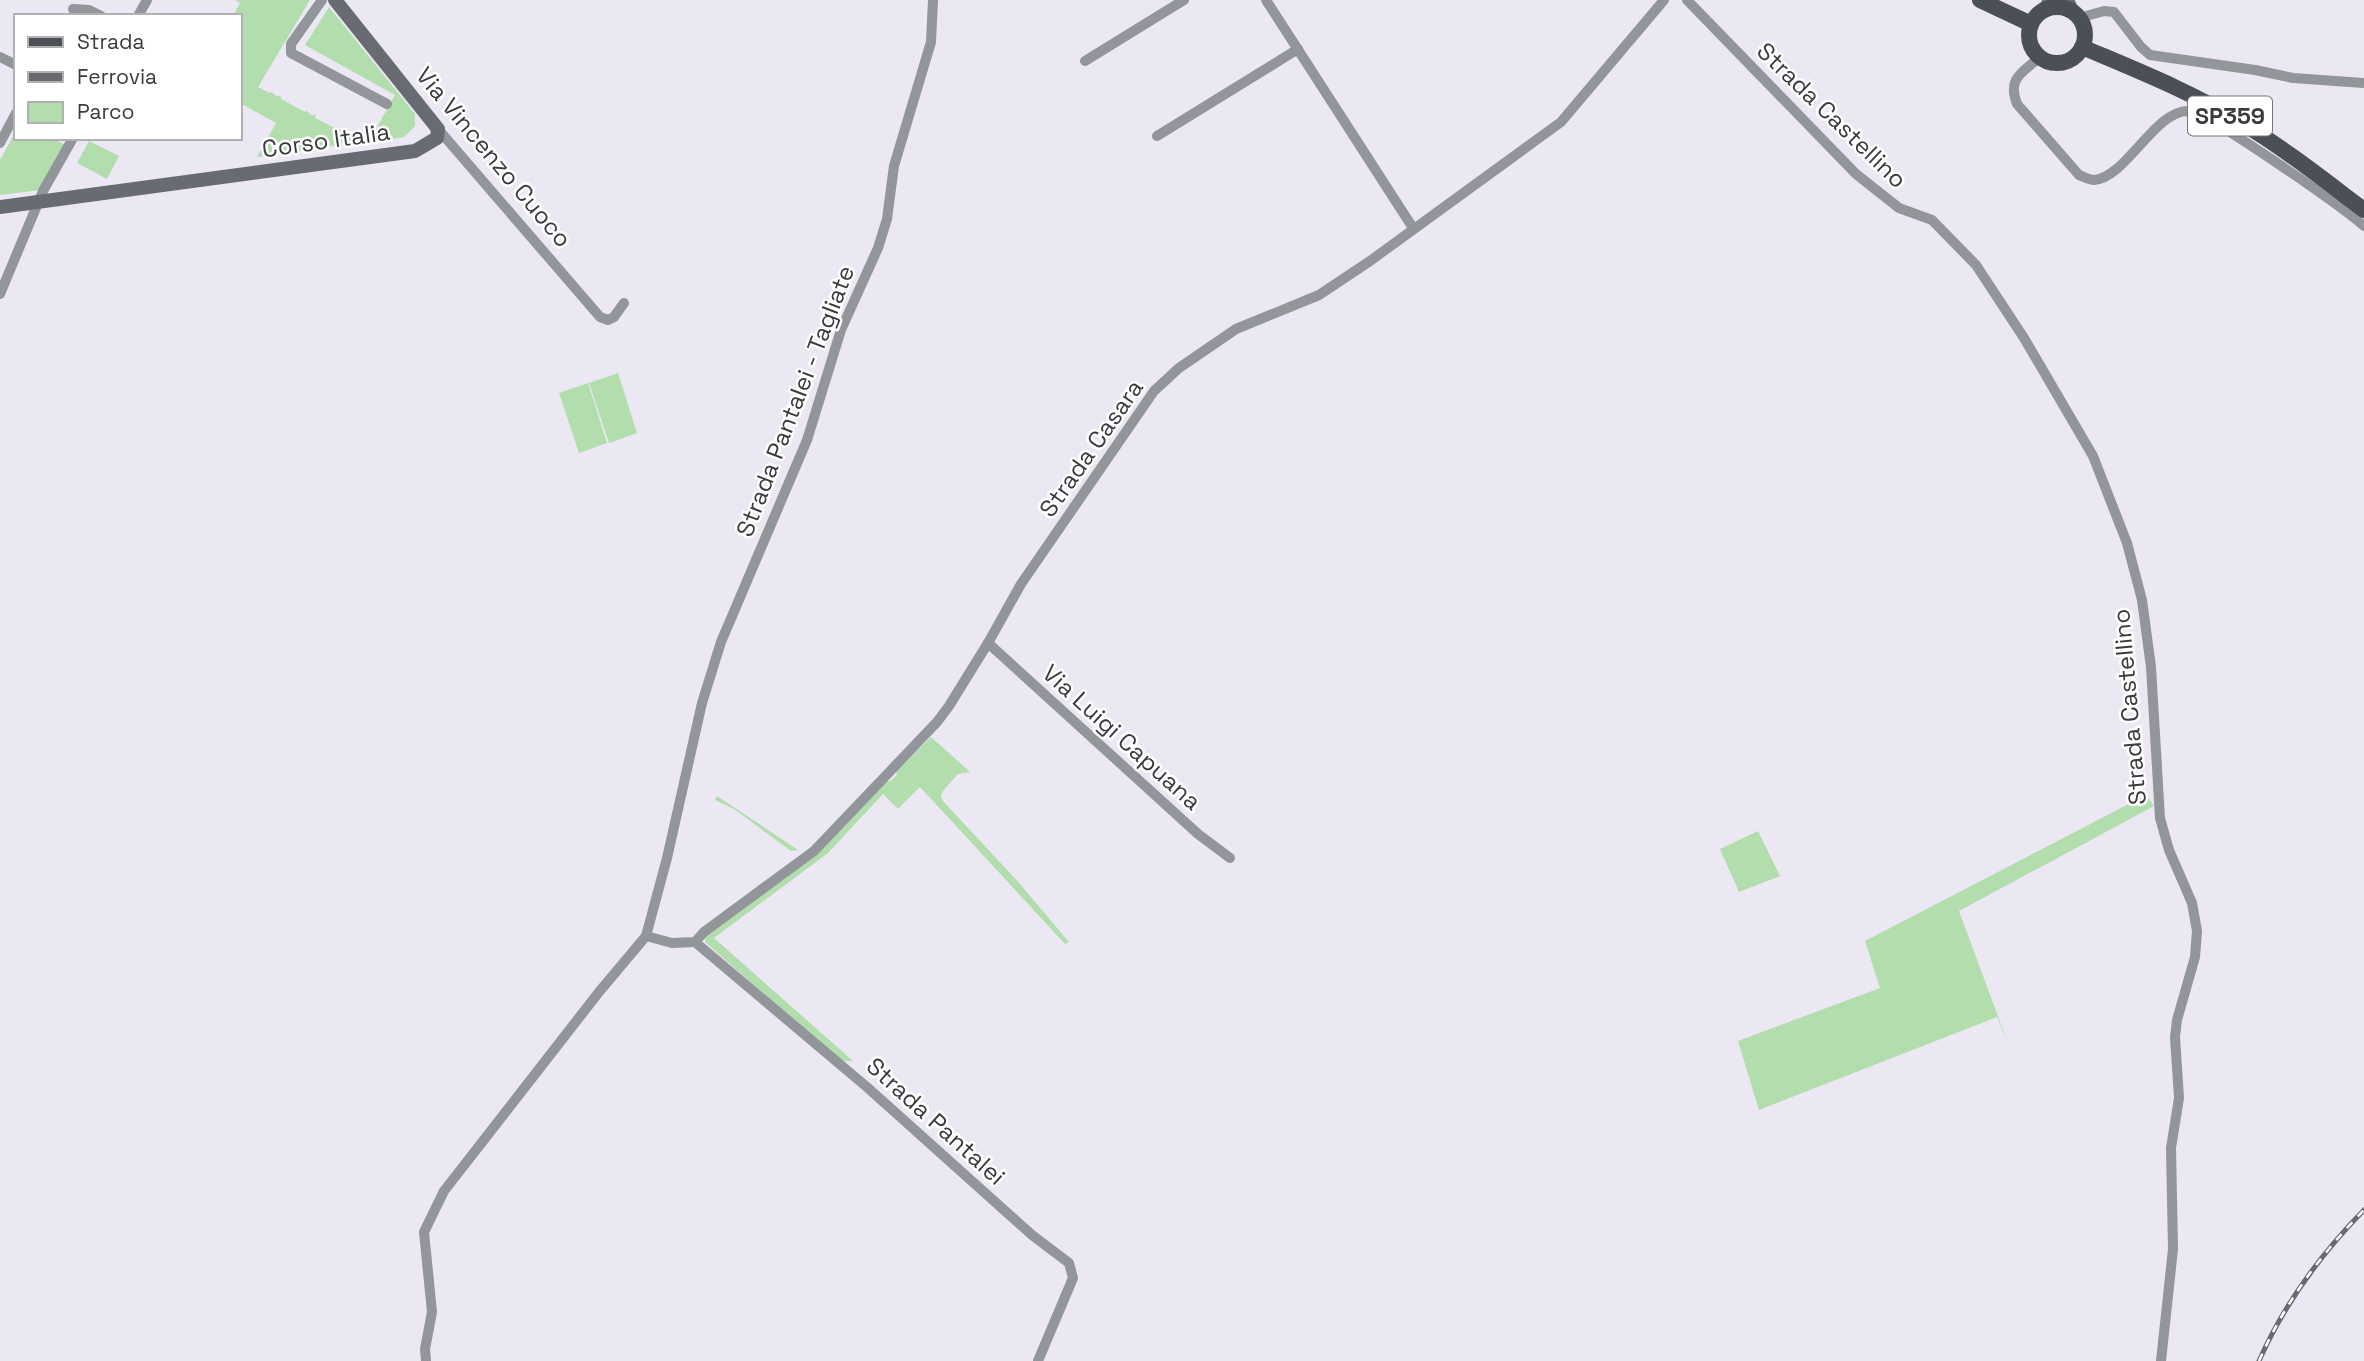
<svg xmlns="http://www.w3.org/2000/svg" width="2364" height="1361" viewBox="0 0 2364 1361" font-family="'Space Grotesk',sans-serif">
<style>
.green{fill:#b2ddad}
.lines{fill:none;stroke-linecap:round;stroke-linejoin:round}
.street{stroke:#929599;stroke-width:10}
.secondary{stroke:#686c72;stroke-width:14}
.primary{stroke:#4b5057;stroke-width:16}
.rail-casing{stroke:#6b6970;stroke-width:5}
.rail{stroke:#fff;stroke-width:2.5;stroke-dasharray:8;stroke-linecap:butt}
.labels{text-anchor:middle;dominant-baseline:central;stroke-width:5;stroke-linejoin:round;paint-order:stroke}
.shield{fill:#fff;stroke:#767579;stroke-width:2}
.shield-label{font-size:23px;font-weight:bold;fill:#3c3a3f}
.street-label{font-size:24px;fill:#3c3a3f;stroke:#fff}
</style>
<rect width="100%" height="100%" fill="#ebe8f4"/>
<g class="green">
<polygon points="235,0 310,0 258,87 270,93 272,92 277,97 278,95 281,97 281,99 305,112 306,110 311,115 316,115 315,118 339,130 340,129 359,142 257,157 276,123 240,103 240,16 233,16 240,3"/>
<polygon points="329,7 415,114 415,126 404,137 368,143 395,95 305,45"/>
<polygon points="16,131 16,138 53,138 65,145 40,190 0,195 0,160"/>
<polygon points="89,141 119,156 107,179 77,163"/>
<polygon points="618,373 637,433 609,443 589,383"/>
<polygon points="588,383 607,443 579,453 559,393"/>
<polygon points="931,737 970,772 958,774 942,792 941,797 943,801 1020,884 1069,942 1065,944 920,787 898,809 883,794 828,853 714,938 853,1061 840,1061 705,942 705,936 817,852 887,781 890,781 897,775 896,772"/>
<polygon points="2146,795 2154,806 1959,911 2009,1046 1997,1017 1759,1110 1738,1041 1880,988 1865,941"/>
<polygon points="717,796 798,850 791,851 734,809 715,800"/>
<polygon points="1758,831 1780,876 1739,892 1720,849"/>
</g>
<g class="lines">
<g class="street">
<polyline points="322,0 291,44 291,53 387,104"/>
<polyline points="1266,0 1413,228"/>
<polyline points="1687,0 1856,174 1899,208 1932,220 1976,265 2024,338 2093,456 2127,543 2142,600 2151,667 2160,818 2169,850 2192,903 2197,931 2195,957 2177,1020 2175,1037 2179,1098 2171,1148 2173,1249 2161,1361"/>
<polyline points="73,9 89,10 101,16"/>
<polyline points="138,16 147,0"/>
<polyline points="2079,18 2104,11 2114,12 2141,47 2150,55 2255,70 2293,78 2364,83"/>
<polyline points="0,57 16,65"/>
<path d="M2040,57c-18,16 -33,21 -23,47l62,71c5,2 11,5 15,5 32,-2 60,-69 94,-69 20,1 154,96 176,115"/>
<polyline points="1085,61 1184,0"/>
<polyline points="438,129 600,317 608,320 614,317 624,303"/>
<polyline points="1157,136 1298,49"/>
<polyline points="0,143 16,113"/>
<polyline points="0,294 43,191 73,138"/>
<polyline points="988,643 1198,834 1230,858"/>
<polyline points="646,936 672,943 695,942 704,932 814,851 937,722 949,706 988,643 1021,584 1154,391 1179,368 1236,329 1319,295 1370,261 1561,122 1664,0"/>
<polyline points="695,942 868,1088 1032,1235 1069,1263 1073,1278 1038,1361"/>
<polyline points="426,1361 425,1349 432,1312 424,1232 444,1191 599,992 646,936 667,858 702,703 721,642 807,440 841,330 878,248 887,219 894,166 931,42 933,0"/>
</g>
<g class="secondary">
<polyline points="2067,0 2072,11"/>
<polyline points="2044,10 2051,0"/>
<polyline points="0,207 415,151 437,138 438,129 335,0"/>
</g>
<g class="primary">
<polyline points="1980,0 2031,24"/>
<circle cx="2057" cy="35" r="28"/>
<path d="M2082,47c54,23 110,45 160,76 43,26 82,57 122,87"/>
</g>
<g class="rail-casing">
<path id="rail" d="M2259,1361c25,-57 61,-106 105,-151"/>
</g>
<use href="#rail" class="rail"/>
</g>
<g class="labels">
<rect class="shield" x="2188" y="96.5" width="84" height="39" rx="5"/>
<g class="shield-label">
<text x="2230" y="116">SP359</text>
</g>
<g class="street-label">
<text transform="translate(1832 115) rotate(44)">Strada Castellino</text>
<text transform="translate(326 140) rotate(-8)">Corso Italia</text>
<text transform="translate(494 157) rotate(50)">Via Vincenzo Cuoco</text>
<text transform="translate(795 401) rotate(-69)">Strada Pantalei - Tagliate</text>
<text transform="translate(1091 448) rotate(-55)">Strada Casara</text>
<text transform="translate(2129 707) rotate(-95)">Strada Castellino</text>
<text transform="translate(1122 737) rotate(42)">Via Luigi Capuana</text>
<text transform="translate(936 1121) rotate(42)">Strada Pantalei</text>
</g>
</g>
<rect x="14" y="14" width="228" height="126" fill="#ffffff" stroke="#b1b0b2" stroke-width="2"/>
<rect x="28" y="37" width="35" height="10" fill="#4b5057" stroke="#b1b0b2" stroke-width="2"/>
<text x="77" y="49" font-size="21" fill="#3c3a3f">Strada</text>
<rect x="28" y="72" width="35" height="10" fill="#6b6970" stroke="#b1b0b2" stroke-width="2"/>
<text x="77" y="84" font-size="21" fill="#3c3a3f">Ferrovia</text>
<rect x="28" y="102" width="35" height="21" fill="#b2ddad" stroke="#b1b0b2" stroke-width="2"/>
<text x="77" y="119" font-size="21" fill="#3c3a3f">Parco</text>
</svg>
